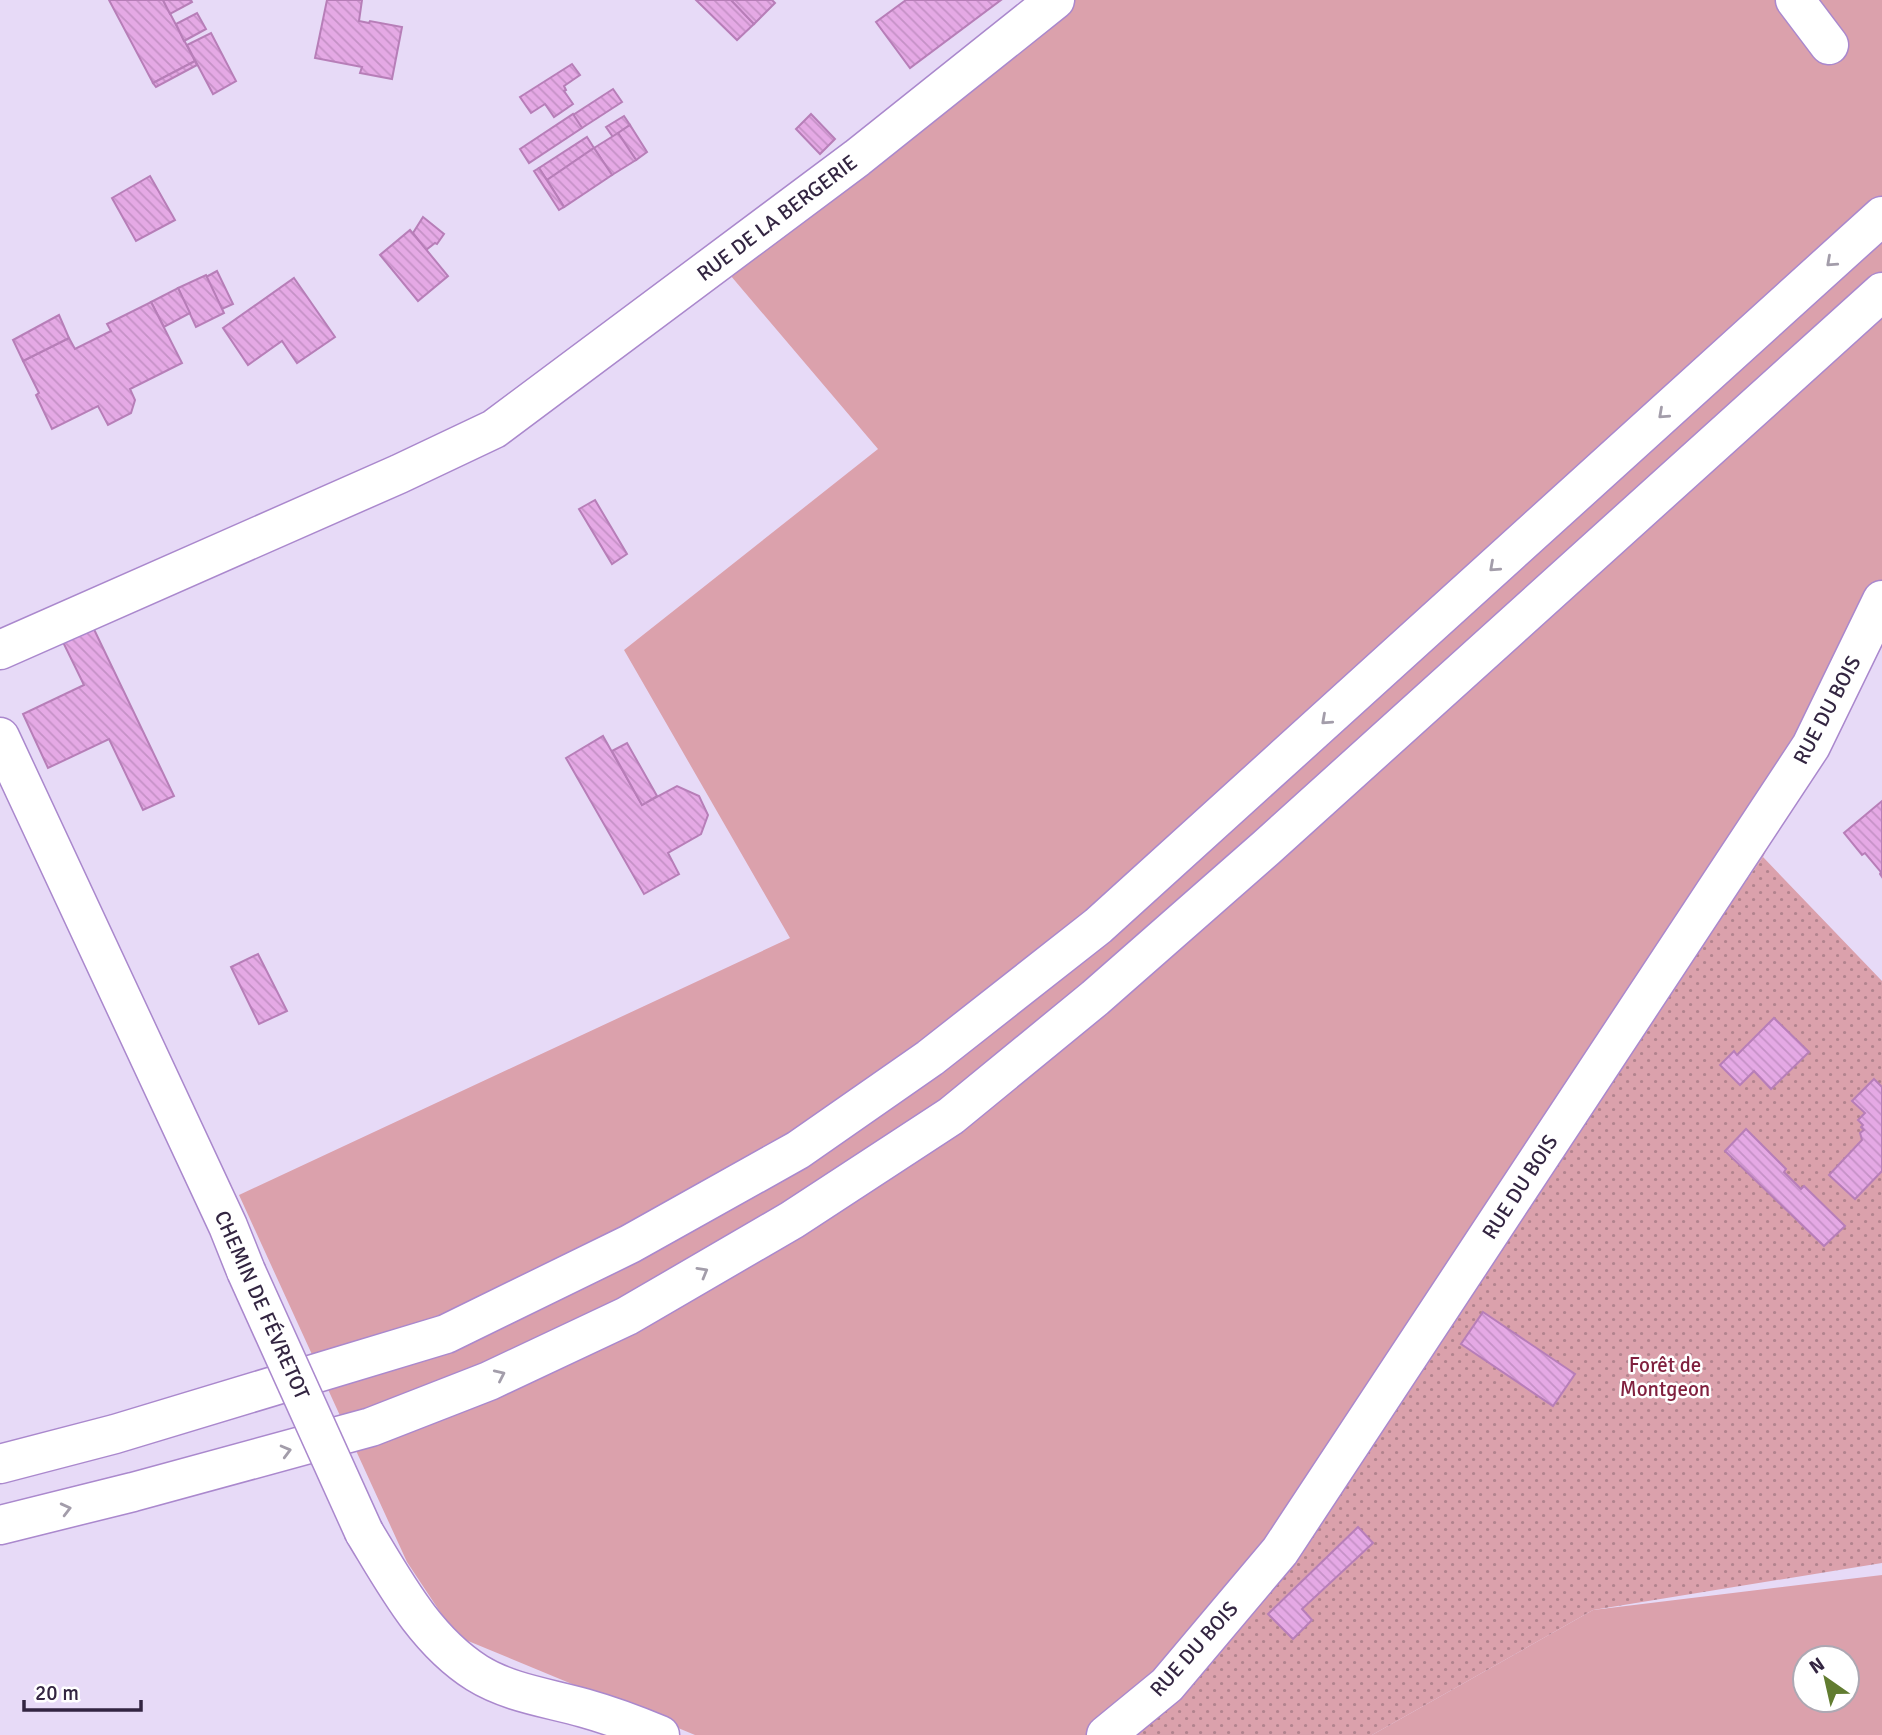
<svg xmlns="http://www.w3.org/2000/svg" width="1882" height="1735" viewBox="0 0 1882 1735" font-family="Signika,sans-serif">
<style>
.grass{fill:#dba1ac;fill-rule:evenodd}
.park{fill:url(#park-dots)}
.building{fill:url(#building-back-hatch);stroke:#b77eb8;stroke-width:2}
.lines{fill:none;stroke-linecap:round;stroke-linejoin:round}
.minor-casing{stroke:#aa88cd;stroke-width:41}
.highway-casing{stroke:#aa88cd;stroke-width:41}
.minor{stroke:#fff;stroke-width:38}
.highway{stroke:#fff;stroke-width:38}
.minor-bridge-casing{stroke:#aa88cd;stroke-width:41;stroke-linecap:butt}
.minor-bridge{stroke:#fff;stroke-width:38}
.oneway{stroke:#a39daa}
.labels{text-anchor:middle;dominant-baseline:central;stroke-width:5;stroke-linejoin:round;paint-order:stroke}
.street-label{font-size:21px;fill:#332541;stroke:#fff}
.park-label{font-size:21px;fill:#80203e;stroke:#fff}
</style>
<defs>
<pattern id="park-dots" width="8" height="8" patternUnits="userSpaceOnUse" patternTransform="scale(1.75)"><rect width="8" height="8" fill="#dba1ac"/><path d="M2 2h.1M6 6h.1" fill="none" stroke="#b2838e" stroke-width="1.8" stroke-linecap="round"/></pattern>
<pattern id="building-back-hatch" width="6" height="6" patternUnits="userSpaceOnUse" patternTransform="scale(1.75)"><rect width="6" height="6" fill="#e5a9e5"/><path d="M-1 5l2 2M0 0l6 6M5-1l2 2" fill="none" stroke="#c591c6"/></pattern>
</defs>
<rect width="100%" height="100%" fill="#e7daf7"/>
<g class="grass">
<polygon points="1065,0 1882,0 1882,612 1763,857 1197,1665 1120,1735 695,1735 456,1636 407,1562 239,1195 790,938 624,650 878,449 725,269"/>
<path d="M1882,1575v160h-510l221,-125zM1805,1658h42v42h-42z"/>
</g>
<polygon class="park" points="1763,857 1882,981 1882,1563 1593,1610 1372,1735 1120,1735 1197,1665"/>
<g class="building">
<polygon points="109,0 163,0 195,61 153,83"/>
<polygon points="163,0 191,0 192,2 170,14"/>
<polygon points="327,0 362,0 359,21 369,23 370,21 402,27 392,79 360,73 362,67 315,58"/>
<polygon points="696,0 731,0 754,24 737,40"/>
<polygon points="731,0 772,0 775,3 754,24"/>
<polygon points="906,0 1001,0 910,68 876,22"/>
<polygon points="197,13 206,29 184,41 176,24"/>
<polygon points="211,33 236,81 213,94 187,45"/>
<polygon points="195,61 197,65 156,87 153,83"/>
<polygon points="572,64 580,75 564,86 566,90 564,91 573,104 554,117 545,104 531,113 520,97"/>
<polygon points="613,89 622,102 582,128 573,115"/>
<polygon points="573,114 582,128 529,163 520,149"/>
<polygon points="811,114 835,139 820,154 796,129"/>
<polygon points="624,116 630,125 613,137 606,127"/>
<polygon points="630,125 647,152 636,160 618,133"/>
<polygon points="618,133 636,160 612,175 594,148"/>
<polygon points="587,137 594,148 547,180 539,168"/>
<polygon points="594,148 612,175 564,207 547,180"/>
<polygon points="539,168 564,207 559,210 534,171"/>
<polygon points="150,176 175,220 136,241 112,198"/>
<polygon points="423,217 444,234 437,244 435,243 426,250 413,233"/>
<polygon points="410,230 448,276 418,301 380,255"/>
<polygon points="217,271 233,304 222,309 206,277"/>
<polygon points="206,275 224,313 196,327 178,288"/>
<polygon points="294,278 335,337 297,363 282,341 248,365 223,328"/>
<polygon points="178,288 190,313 164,327 151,302"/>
<polygon points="151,302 182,363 130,389 135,400 131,413 108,425 98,406 52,429 36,395 39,393 23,361 69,338 75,349 111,331 107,324"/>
<polygon points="59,315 69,338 23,361 13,340"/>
<polygon points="595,500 627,554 612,564 579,509"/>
<polygon points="90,621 174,796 143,810 109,739 48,768 23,714 84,685 60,636"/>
<polygon points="603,736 642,805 677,786 699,796 708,815 701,834 668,853 679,874 644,894 566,758"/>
<polygon points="627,743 657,796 642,805 612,751"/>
<polygon points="1882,801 1882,877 1880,874 1881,872 1865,853 1862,855 1844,833"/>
<polygon points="258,954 287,1011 259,1024 231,967"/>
<polygon points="1774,1018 1809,1052 1771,1089 1754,1071 1740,1085 1720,1065 1734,1051 1737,1055"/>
<polygon points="1874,1079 1882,1087 1882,1171 1855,1199 1829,1175 1862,1140 1860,1133 1864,1130 1861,1127 1863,1125 1858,1120 1865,1113 1852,1101"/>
<polygon points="1746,1129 1786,1169 1784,1172 1801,1189 1804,1186 1845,1226 1824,1246 1725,1151"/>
<polygon points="1483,1312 1575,1374 1553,1406 1461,1344"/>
<polygon points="1358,1527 1373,1543 1302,1609 1312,1620 1293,1639 1268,1614"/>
</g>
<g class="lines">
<g class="minor-casing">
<g id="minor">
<polyline points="1795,0 1829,45"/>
<polyline points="0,650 399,474 494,429 857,158 1055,0"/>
<polyline points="0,737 228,1226 246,1271"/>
<path d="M364,1532c31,51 61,108 113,141 32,20 72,25 107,35 25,7 52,17 76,27"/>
<polyline points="1106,1735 1167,1685 1280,1551 1811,746 1882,600"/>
</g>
</g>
<g class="highway-casing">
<g id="highway">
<polyline points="0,1464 115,1434 446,1334 630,1244 798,1150 930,1058 1098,926 1882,216"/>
<polyline points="0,1525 133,1492 371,1427 489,1381 627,1316 792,1220 951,1116 1095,998 1266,848 1882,292"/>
</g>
</g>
<use href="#minor" class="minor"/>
<use href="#highway" class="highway"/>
<g class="minor-bridge-casing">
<polyline id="minor-bridge" points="246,1271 364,1532"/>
</g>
<use href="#minor-bridge" class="minor-bridge"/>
</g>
<defs><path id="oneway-chevron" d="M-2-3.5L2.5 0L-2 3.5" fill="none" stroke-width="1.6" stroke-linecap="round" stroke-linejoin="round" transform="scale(1.75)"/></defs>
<g class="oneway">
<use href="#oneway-chevron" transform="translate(1831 262) rotate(138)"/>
<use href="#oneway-chevron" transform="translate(1663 414) rotate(138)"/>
<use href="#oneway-chevron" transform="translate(1494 567) rotate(138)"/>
<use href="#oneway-chevron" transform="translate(1326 720) rotate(138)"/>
<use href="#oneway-chevron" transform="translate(703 1272) rotate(-30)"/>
<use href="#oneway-chevron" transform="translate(500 1375) rotate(-25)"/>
<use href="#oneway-chevron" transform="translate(286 1451) rotate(-15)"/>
<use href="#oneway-chevron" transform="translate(66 1509) rotate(-14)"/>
</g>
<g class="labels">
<g class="street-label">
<text transform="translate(777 218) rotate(-37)">RUE DE LA BERGERIE</text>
<text transform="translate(1827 710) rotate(-62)">RUE DU BOIS</text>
<text transform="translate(1520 1187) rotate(-57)">RUE DU BOIS</text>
<text transform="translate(262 1305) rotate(66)">CHEMIN DE FÉVRETOT</text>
<text transform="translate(1194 1649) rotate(-48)">RUE DU BOIS</text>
</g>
<g class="park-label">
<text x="1665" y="1365">Forêt de<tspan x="1665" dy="24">Montgeon</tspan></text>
</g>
</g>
<g transform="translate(1826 1679) rotate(326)"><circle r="33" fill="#ffffff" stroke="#ada8b3" stroke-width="2"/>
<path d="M0-5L12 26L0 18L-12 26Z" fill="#617c30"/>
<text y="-10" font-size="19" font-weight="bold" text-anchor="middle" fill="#332541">N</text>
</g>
<path d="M24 1700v10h117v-10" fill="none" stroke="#332541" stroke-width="3.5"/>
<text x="35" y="1700" font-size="21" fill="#332541" stroke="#ffffff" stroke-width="5" paint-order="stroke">20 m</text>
</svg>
